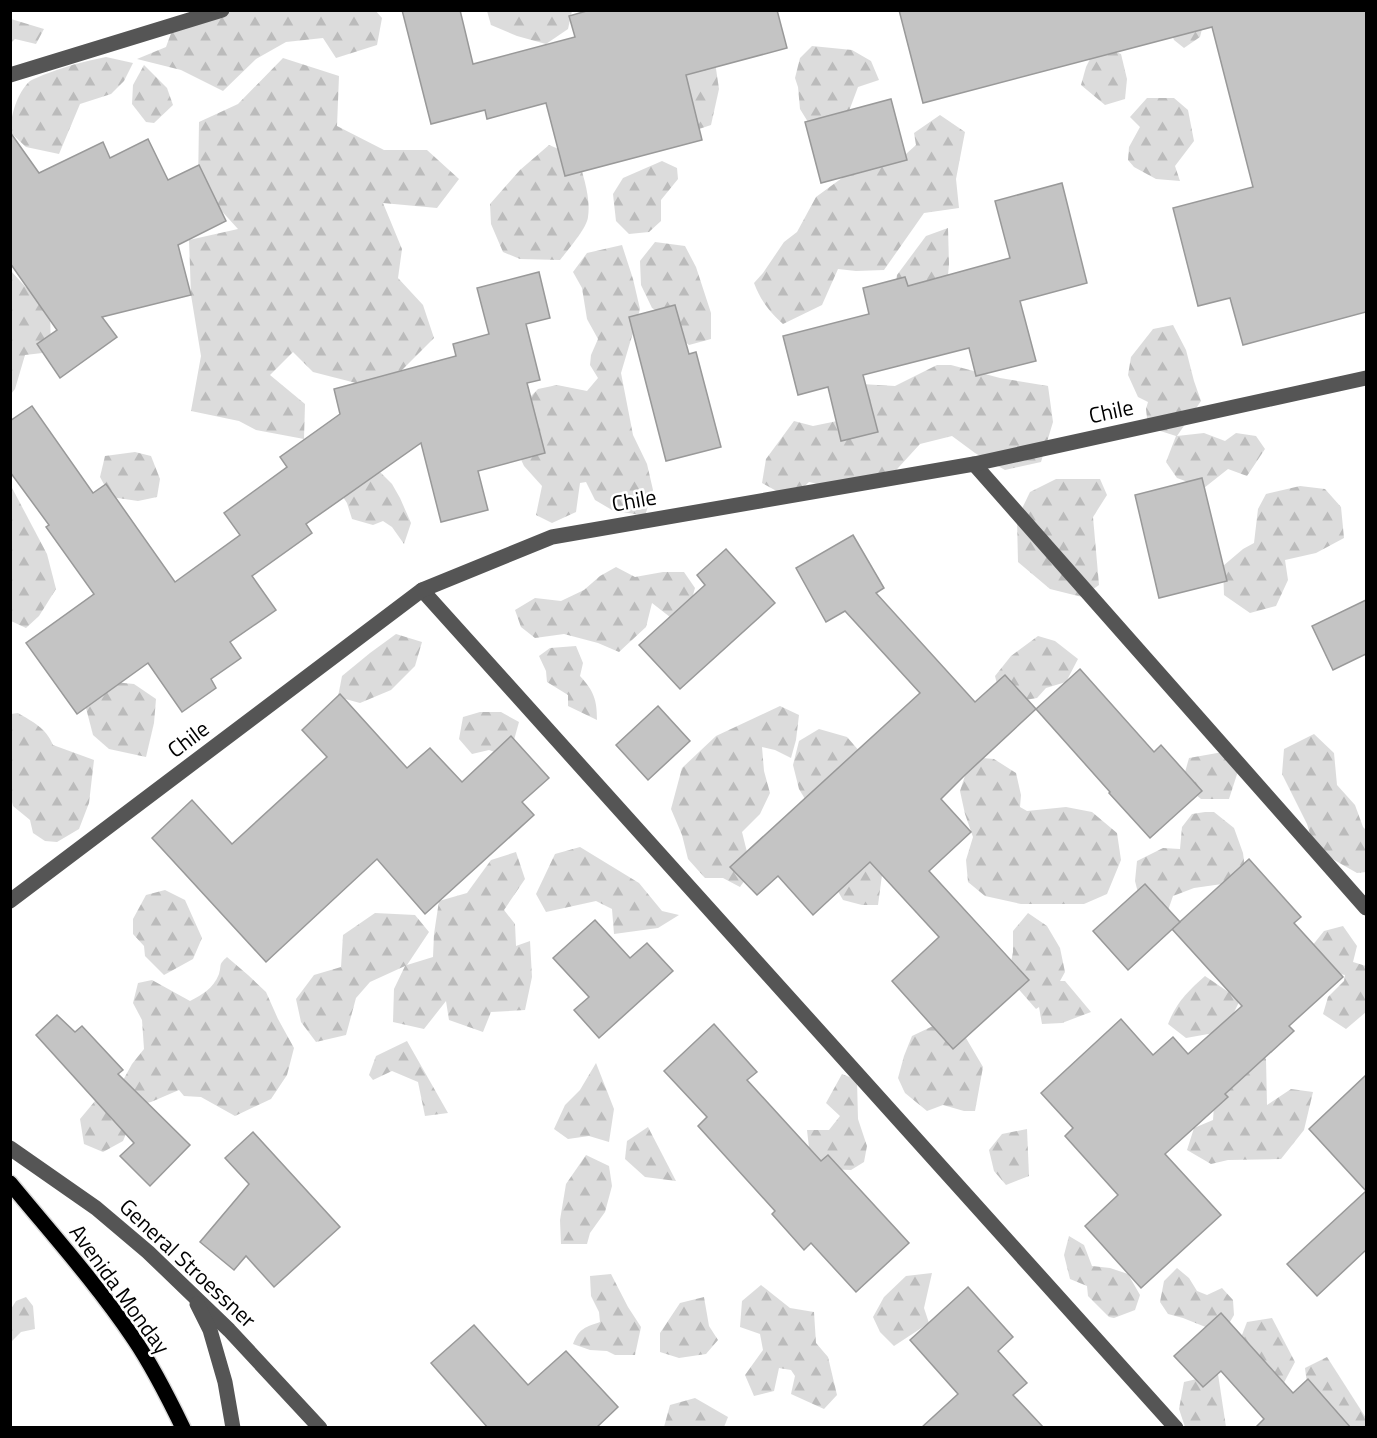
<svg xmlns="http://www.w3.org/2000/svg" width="1377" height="1438" viewBox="0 0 1377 1438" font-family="'Titillium Web',sans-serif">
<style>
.forest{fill:url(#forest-firs)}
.building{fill:#c4c4c4;stroke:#999;stroke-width:1.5}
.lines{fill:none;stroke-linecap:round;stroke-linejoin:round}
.major-casing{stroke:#dbdbdb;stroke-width:18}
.minor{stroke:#555;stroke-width:15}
.major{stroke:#000;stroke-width:15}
.labels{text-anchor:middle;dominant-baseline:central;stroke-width:5;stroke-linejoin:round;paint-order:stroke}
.street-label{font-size:22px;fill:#000;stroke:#fff}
</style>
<defs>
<pattern id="forest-firs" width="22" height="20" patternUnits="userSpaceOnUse" patternTransform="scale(1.5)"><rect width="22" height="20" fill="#dcdcdc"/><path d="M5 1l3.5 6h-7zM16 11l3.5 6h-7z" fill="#bbb"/></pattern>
</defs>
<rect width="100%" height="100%" fill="#fff"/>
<g class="forest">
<polygon points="375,10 382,18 377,45 336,58 323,38 286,42 256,59 223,91 181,70 137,59 166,47 174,25 207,11"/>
<polygon points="487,11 572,11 568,29 546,44 517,36 491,25"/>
<polygon points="1206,13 1200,37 1184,48 1174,40 1166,21"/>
<polygon points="11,19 44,29 36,44 15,39 11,43"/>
<polygon points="1097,45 1121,54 1127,79 1125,99 1105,105 1081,85 1086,67"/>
<polygon points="812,46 852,50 871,61 879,80 858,87 849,111 808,122 800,109 798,87 795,78 800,58"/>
<polygon points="645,50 715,62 719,89 711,125 681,135"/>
<path d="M106,57l27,6 -9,18 -13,13 -31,10 -21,50 -33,-7 -15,-14c-1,-17 6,-40 19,-52 3,-2 9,-4 13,-6 20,-8 41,-14 63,-18z"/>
<polygon points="283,58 339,76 337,126 384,150 427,150 459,179 437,208 383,203 402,249 398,278 423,305 434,338 401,371 356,383 313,372 293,352 270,375 305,404 304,439 256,430 239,421 191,411 201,356 191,295 189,240 238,229 198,185 199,122 238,104"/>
<polygon points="144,65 167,88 173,105 154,123 146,122 132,104 133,85"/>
<polygon points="1147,98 1174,98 1188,110 1194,141 1175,166 1180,181 1156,179 1134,167 1128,160 1129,147 1140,127 1130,117"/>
<path d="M940,115l25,17 -9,47 3,29 -35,5 -40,57 -28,1 -18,-2 -16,36 -39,19c-15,-14 -22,-23 -29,-41l9,-10 21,-31 13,-10 19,-35 56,-41 24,7 20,-18 -2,-12z"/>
<path d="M549,145l29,12c5,19 13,40 10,60 -1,11 -21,34 -28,43l-40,-1 -17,-7 -12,-28 -1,-20 30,-34z"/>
<polygon points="662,161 677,168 678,179 661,200 661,221 649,232 629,234 616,221 613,194 623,178"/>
<polygon points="948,228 949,264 946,299 895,291 897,275 926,236"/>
<polygon points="655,242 685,246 696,267 711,313 711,339 689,345 670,330 667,317 652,308 641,285 640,261"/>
<polygon points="622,245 633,279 640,309 621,373 633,435 647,464 653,490 645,516 612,510 595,500 586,482 580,483 576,512 552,523 536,515 542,486 524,466 517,451 528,399 538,389 557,385 587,391 598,378 590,365 591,355 598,339 587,319 582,288 573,272 587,253"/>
<polygon points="11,271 32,294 50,310 51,352 25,355 15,389 11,394"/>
<polygon points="1173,325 1186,350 1194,381 1201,401 1177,436 1204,433 1225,441 1236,433 1256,436 1265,449 1247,476 1228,469 1204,488 1177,478 1166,462 1176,436 1148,427 1146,409 1148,402 1138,397 1128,375 1131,357 1153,329"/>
<polygon points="937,365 951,365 1000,378 1048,386 1053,422 1041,462 1005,470 975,453 952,436 920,444 888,479 848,491 809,482 791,499 762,483 766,459 794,421 813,426 842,420 861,384 895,386"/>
<polygon points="135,452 151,456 160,479 157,497 138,501 111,497 100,477 105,456"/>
<polygon points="369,461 392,484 400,498 411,523 404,544 392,527 383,521 373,525 352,519 347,503 337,488"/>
<polygon points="1056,479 1100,479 1107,495 1093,517 1099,585 1082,597 1050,589 1018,562 1017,519 1030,492"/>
<polygon points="11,486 47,554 56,589 39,616 26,628 11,621"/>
<polygon points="1300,486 1325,489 1341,507 1344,538 1316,553 1285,560 1288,580 1276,606 1250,613 1224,595 1223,566 1243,549 1254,543 1258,509 1266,494"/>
<polygon points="616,567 635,577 663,572 684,572 695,588 689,609 670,617 652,603 646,627 619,652 598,643 564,634 535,638 521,627 515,610 535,598 561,601 584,590 600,576"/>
<polygon points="396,634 422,642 415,666 391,690 360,703 338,697 342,676 370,653"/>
<polygon points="1038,636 1055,641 1078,659 1066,682 1046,688 1037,698 1007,703 999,692 995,676 1011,656"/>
<path d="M576,646l7,17 -3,13c14,15 17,24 17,44l-29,-14v-11l-21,-13 -1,-11 -7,-15 11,-8z"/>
<polygon points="104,681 134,684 156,699 154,723 146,757 109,749 93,735 86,708"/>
<polygon points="780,706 799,715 796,740 791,758 775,750 762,747 764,771 770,793 760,814 742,832 747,852 754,867 740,887 723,878 705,878 688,859 682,835 671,809 682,768 716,736"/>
<polygon points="480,712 501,712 519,722 514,740 506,756 489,750 472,754 459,739 463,717"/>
<path d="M18,713c15,9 28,15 35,32l41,15 -5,43 -10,26 -22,13 -12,-1 -12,-8 -3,-13 -17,-14 -2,-8v-84z"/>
<polygon points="819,729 847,737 861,753 808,804 799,789 793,765 799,741"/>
<polygon points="1314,734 1334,753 1337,785 1355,805 1363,827 1366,830 1366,872 1357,873 1336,861 1314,847 1307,824 1282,774 1284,749"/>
<polygon points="1223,752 1240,765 1229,799 1201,799 1182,783 1189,758"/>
<polygon points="971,757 994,759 1016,773 1021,795 1020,807 1027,811 1066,807 1092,812 1117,833 1121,860 1107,894 1084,904 1021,904 985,896 968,882 966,860 973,837 965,814 960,791"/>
<polygon points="1205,812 1214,812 1234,828 1243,853 1246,876 1229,883 1194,888 1173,896 1165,919 1140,901 1135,881 1137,861 1163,848 1180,849 1182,827 1192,814"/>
<polygon points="852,835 882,875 878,905 862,905 843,900 832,881"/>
<polygon points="580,847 639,883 662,911 679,915 658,928 614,934 612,909 596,901 546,912 536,894 555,854"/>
<polygon points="516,852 525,879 504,910 515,924 516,946 530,941 532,977 525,1010 491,1012 483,1032 449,1020 446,1001 424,1029 393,1022 394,989 405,966 370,982 356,998 346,1035 316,1042 301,1022 296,999 314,975 341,967 343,935 375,913 415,915 429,932 407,965 433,957 434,934 439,901 467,893 491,860"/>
<polygon points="165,890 185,900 202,938 193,959 164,975 145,956 144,946 133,934 133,919 146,895"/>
<polygon points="1028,913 1047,926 1060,948 1065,972 1060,981 1065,981 1091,1012 1062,1023 1042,1024 1039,1007 1036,1009 1008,977 1013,952 1013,931"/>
<polygon points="1343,926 1357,946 1353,962 1366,966 1366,1012 1346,1029 1323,1014 1328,997 1344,981 1345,975 1320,970 1312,946 1324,931"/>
<path d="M227,957l21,18 18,17 12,27 16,29 -7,27 -16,24 -36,17 -34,-19 -17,-1 -5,-6 -28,12 -13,3 -15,36 -20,11 -19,-8 -4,-25 15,-18 24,-3 2,-14 11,-20 12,-15 -2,-29 -9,-17 5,-20 14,-3 38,21c13,-7 23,-12 29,-27 3,-10 -1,-9 8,-17z"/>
<path d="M1205,976l35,24 -15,31 -39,7 -18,-14c8,-21 20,-33 37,-48z"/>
<polygon points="946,1018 966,1038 983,1067 975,1111 964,1111 943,1105 927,1111 905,1093 898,1078 904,1056 912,1036 933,1026"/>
<polygon points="1249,1040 1266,1059 1267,1105 1291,1089 1313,1092 1304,1130 1281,1159 1228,1160 1211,1164 1187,1150 1194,1128 1213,1120 1214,1106"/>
<polygon points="407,1041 448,1113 425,1116 418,1082 392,1071 373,1080 369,1075 376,1056"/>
<polygon points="596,1063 614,1109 609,1142 589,1136 568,1139 554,1129 565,1105 580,1090"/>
<polygon points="842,1074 857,1080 858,1119 867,1146 864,1162 851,1170 825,1169 810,1156 807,1130 829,1130 840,1116 826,1103"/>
<polygon points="648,1127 676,1181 645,1177 625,1159 627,1141"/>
<polygon points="1027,1129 1029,1176 1006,1185 994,1171 989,1150 1002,1134"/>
<polygon points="586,1155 609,1166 612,1186 605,1212 590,1233 587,1244 561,1244 560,1220 566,1184"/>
<polygon points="1069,1236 1084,1245 1092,1266 1110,1268 1128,1274 1140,1295 1135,1310 1114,1318 1109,1317 1088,1296 1087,1286 1070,1279 1064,1255"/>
<polygon points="1177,1268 1189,1278 1197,1291 1207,1295 1222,1288 1233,1300 1234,1315 1223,1334 1183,1318 1168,1314 1160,1302 1164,1281"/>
<polygon points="932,1273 924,1308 929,1323 894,1346 880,1332 873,1317 884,1297 906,1276"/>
<path d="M611,1274l17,33 13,20 -6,28h-20l-8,-4 -17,-1 -17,-6c6,-16 13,-17 27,-22l-1,-10 -8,-16 -1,-20z"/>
<polygon points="761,1285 790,1308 814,1312 816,1343 828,1357 837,1395 824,1409 791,1394 795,1376 791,1370 779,1368 774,1391 754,1396 745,1375 763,1350 760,1334 740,1327 742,1301"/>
<polygon points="26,1297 33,1306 35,1329 21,1332 11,1342 11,1309 16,1301"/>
<polygon points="704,1297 709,1326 718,1340 706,1354 679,1358 660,1352 660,1333 680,1303"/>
<polygon points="1272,1318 1295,1362 1280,1390 1235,1353 1247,1322"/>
<polygon points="1327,1357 1366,1418 1366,1427 1334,1427 1309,1399 1305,1368"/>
<polygon points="1218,1374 1226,1427 1185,1427 1179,1409 1184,1382"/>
<polygon points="695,1398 728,1417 724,1427 664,1427 670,1405"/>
</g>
<g class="building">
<polygon points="402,10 460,10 473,64 575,37 569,16 590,10 777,10 787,48 686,75 702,140 565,176 546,103 487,119 485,110 431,124"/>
<polygon points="899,10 1366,10 1366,312 1243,345 1230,298 1198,306 1173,208 1253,187 1212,27 923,103"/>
<polygon points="891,99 907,160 821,183 805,122"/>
<polygon points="10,132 39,173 103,142 110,158 148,139 168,180 199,165 226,221 178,245 191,295 102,317 117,337 60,378 37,344 57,330 10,263"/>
<polygon points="1062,183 1087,283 1020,301 1036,361 976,376 969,348 863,375 878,432 841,441 828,387 798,395 783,336 869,314 863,288 905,277 908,286 1010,258 995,201"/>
<polygon points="539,272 550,318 526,324 540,380 527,383 545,453 478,471 488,510 441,522 421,443 306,524 312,533 252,576 276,610 230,642 241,658 211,679 216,688 182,712 148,663 77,714 26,643 94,594 46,527 49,525 10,472 10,421 32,406 93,493 106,484 175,582 240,535 224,513 287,467 280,457 340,414 334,389 456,356 453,344 489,334 477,288"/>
<polygon points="675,305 689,354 696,352 721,447 666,461 629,317"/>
<polygon points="1202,478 1227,581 1159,598 1135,495"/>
<polygon points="853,535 884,588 876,593 975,702 1005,675 1036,709 965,775 941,799 971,832 929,871 1029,980 953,1049 892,981 939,937 870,862 813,915 778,876 757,895 730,867 920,693 845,611 826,622 796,568"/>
<polygon points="726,549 775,603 680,689 639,645 705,585 697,575"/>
<polygon points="1366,600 1366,654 1333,670 1312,626"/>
<polygon points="1080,669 1154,752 1161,745 1202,791 1150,838 1109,793 1110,792 1036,709"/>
<polygon points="340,694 407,768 430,748 462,782 511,736 549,778 522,802 534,815 425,914 377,859 266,962 152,838 192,800 232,844 327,757 302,730"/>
<polygon points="658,706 690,741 648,780 616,745"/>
<polygon points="1249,859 1301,917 1294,923 1343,977 1289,1026 1294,1031 1225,1094 1228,1097 1165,1154 1221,1215 1141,1288 1085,1226 1118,1195 1065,1136 1073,1128 1041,1093 1121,1019 1153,1055 1173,1037 1188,1054 1242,1006 1172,929"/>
<polygon points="1145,884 1180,922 1128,970 1093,931"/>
<polygon points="595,920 630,958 647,943 673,971 599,1038 574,1010 589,997 553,958"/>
<polygon points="57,1015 75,1032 82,1026 123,1070 118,1074 190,1145 150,1186 120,1156 134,1143 36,1035"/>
<polygon points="714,1024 757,1072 747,1080 821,1161 828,1155 909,1243 856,1292 811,1243 804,1250 772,1214 775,1211 698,1126 707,1117 664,1071"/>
<polygon points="1366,1075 1366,1250 1317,1296 1287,1264 1366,1191 1309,1129"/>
<polygon points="253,1132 340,1227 274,1287 246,1256 234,1270 200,1242 249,1184 225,1158"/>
<polygon points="968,1287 1013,1337 998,1351 1027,1383 1013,1395 1044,1428 921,1428 958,1394 910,1340"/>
<polygon points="1221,1313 1293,1393 1308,1379 1351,1428 1255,1428 1264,1419 1221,1371 1203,1387 1174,1356"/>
<polygon points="474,1325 528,1385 566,1351 618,1407 596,1428 488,1428 431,1363"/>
</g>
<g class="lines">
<g class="major-casing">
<path id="major" d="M10,1183c42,51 87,101 124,156 19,28 34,58 49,89"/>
</g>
<g class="minor">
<polyline points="10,75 222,10"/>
<polyline points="974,464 1366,908"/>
<polyline points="422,590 1176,1428"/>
<polyline points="10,901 422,590 552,537 974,464 1366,378"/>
<polyline points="10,1148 96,1208 148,1252 229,1330 320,1428"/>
<polyline points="197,1304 210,1330 225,1382 233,1428"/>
</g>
<use href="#major" class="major"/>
</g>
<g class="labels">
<g class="street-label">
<text transform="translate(1111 411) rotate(-12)">Chile</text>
<text transform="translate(634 500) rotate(-10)">Chile</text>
<text transform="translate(188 739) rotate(-37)">Chile</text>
<text transform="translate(188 1263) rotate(43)">General Stroessner</text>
<text transform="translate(120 1289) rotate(54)">Avenida Monday</text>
</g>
</g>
<rect width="1377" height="1438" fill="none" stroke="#000000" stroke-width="24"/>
</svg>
